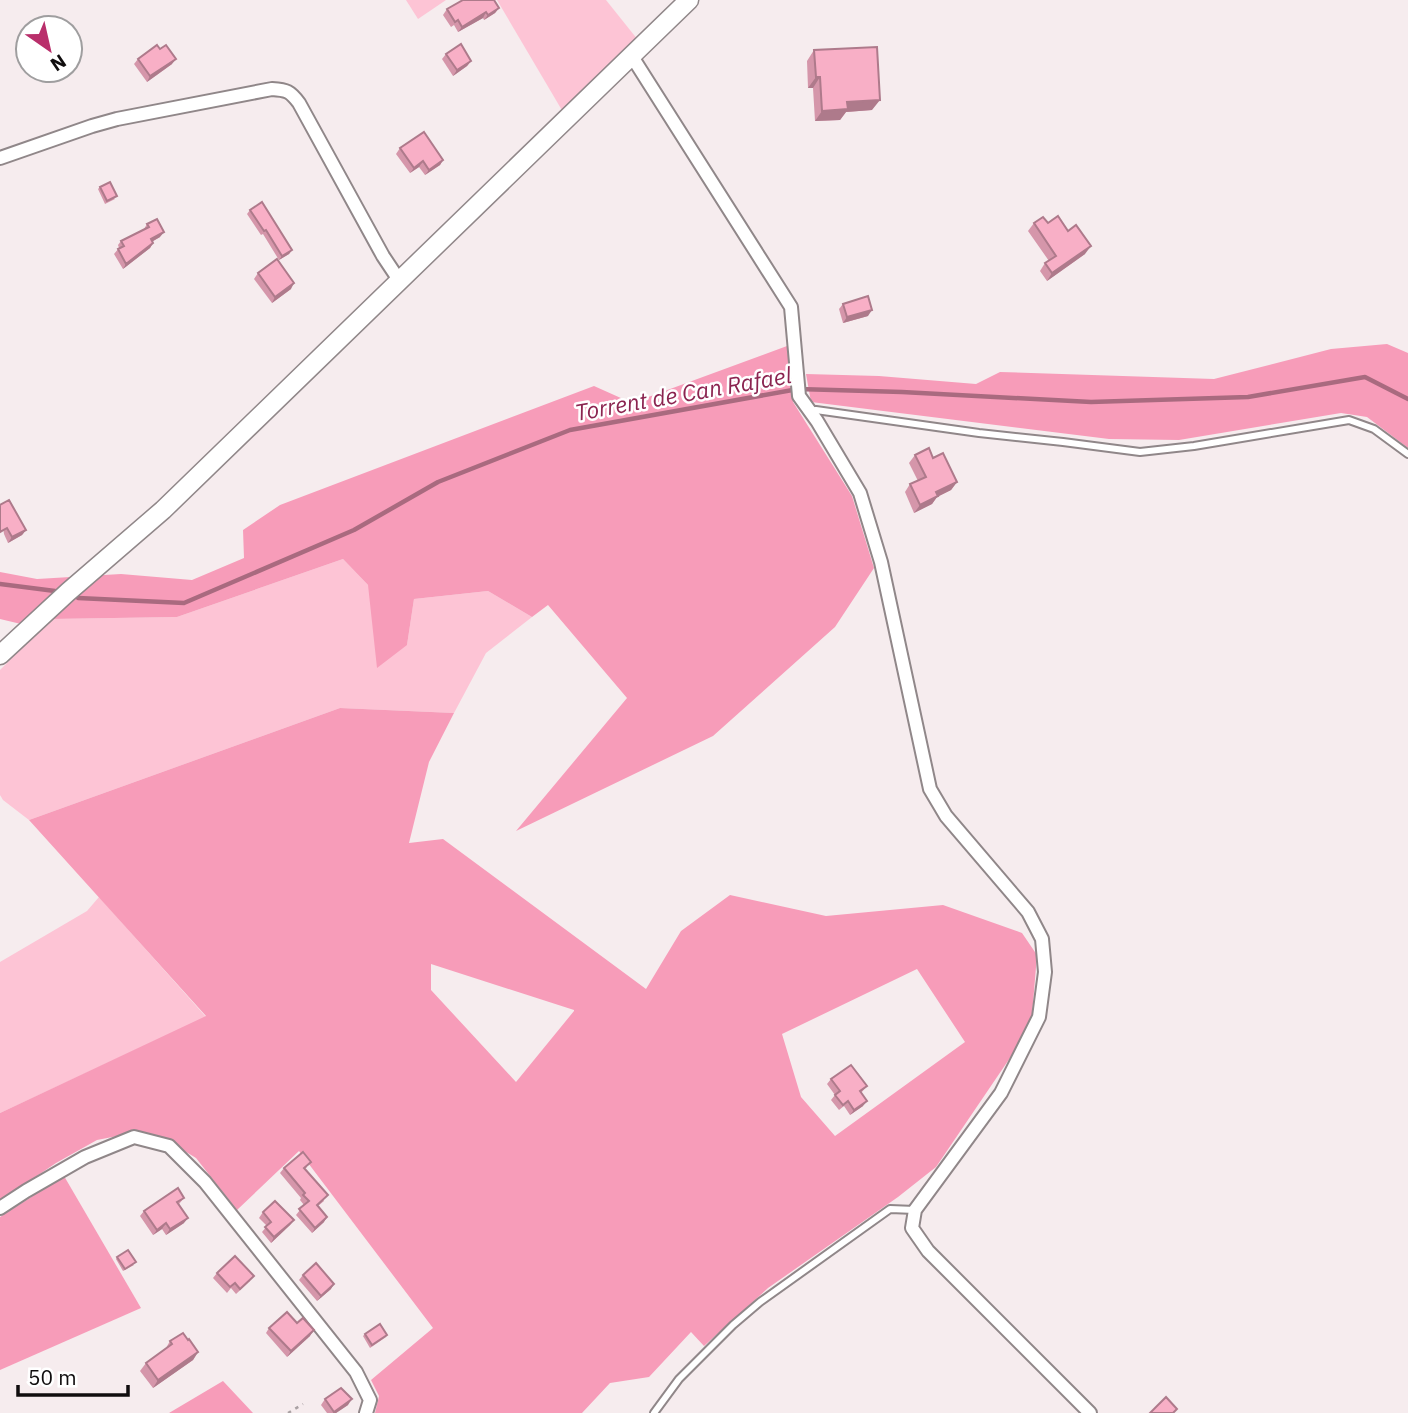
<svg xmlns="http://www.w3.org/2000/svg" width="1408" height="1413" viewBox="0 0 1408 1413" font-family="'IBM Plex Sans',sans-serif">
<style>
.green{fill:#fdc4d5}
.forest{fill:#f79cb9;fill-rule:evenodd}
.lines{fill:none;stroke-linecap:round;stroke-linejoin:round}
.stream{stroke:#a96a7f;stroke-width:4.5}
.lane-casing{stroke:#908789;stroke-width:10}
.street-casing{stroke:#908789;stroke-width:16}
.secondary-casing{stroke:#908789;stroke-width:21}
.path{stroke:#a9a1a3;stroke-width:2.5;stroke-dasharray:3.5 5;stroke-linecap:butt}
.lane{stroke:#fff;stroke-width:6}
.street{stroke:#fff;stroke-width:12}
.secondary{stroke:#fff;stroke-width:18}
.wall{fill:#d596aa}
.shaded-wall{fill:#ae7a8b}
.building{fill:#f8afc6;stroke:#ae7a8b;stroke-width:2}
.labels{text-anchor:middle;dominant-baseline:central;stroke-width:5;stroke-linejoin:round;paint-order:stroke}
.water-label{font-size:23px;font-style:italic;fill:#8b2450;stroke:#fff}
</style>
<rect width="100%" height="100%" fill="#f6ecee"/>
<g class="green">
<polygon points="406,0 446,0 418,19"/>
<polygon points="497,0 606,0 638,40 563,112"/>
<polygon points="343,559 368,585 407,645 414,599 488,591 532,617 486,653 454,713 340,708 29,820 3,800 0,795 0,670 51,619 177,617"/>
<polygon points="99,897 206,1017 0,1113 0,962 87,911"/>
</g>
<g class="forest">
<polygon points="1387,344 1408,353 1408,448 1367,417 1341,413 1179,440 1109,439 811,402 806,374 879,376 976,384 1000,372 1214,379 1331,349"/>
<polygon points="787,346 793,402 852,496 874,568 835,627 713,736 516,831 627,698 548,605 532,617 488,591 414,599 407,645 377,668 368,585 343,559 177,617 51,619 21,624 0,619 0,572 37,579 121,574 192,580 244,558 243,530 280,505 594,386 632,403"/>
<path d="M340,708l114,5 -25,49 -20,81 34,-4 203,150 35,-58 49,-36 96,21 117,-11 79,28 15,22 -5,60 -18,37 -78,115 -38,30 -130,91 -64,58 -13,-14 -42,45 -39,6 -28,30h-207l4,-17 -8,-16 62,-52 -134,-177 -62,59 -41,-52 -31,-19 -27,-7 -41,8 -41,23 -56,38v-88l206,-97 -177,-196zM431,964l143,46v1l-58,71 -85,-92zM917,969l48,73 -130,94 -34,-39 -19,-63z"/>
<polygon points="64,1176 141,1308 0,1370 0,1217"/>
<polygon points="223,1381 253,1413 169,1413"/>
</g>
<g class="lines">
<g class="stream">
<polyline points="0,584 55,591"/>
<polyline points="78,598 184,603 354,530 438,482 570,430 798,389 902,392 1091,402 1248,397 1365,377 1408,399"/>
</g>
<g class="lane-casing">
<g id="lane">
<polyline points="810,411 816,410 979,433 1063,442 1140,452 1194,446 1349,420 1374,429 1408,454"/>
<polyline points="654,1413 679,1379 733,1325 760,1302 890,1209 915,1210"/>
</g>
</g>
<g class="street-casing">
<g id="street">
<polyline points="631,55 791,307 799,396 817,421 860,493 881,562 930,789 946,816 1028,912 1042,939 1045,972 1039,1017 1001,1093 915,1210 912,1228 928,1251 1090,1413"/>
<path d="M0,158l92,-32 25,-7 155,-30c15,1 18,2 27,14l84,153 16,24"/>
<polyline points="0,1208 26,1191 85,1157 134,1137 169,1146 205,1182 356,1372 370,1400 366,1413"/>
</g>
</g>
<g class="secondary-casing">
<polyline id="secondary" points="0,655 68,592 163,510 689,0"/>
</g>
<polyline class="path" points="288,1413 303,1404"/>
<use href="#lane" class="lane"/>
<use href="#street" class="street"/>
<use href="#secondary" class="secondary"/>
</g>
<g class="wall">
<polygon points="499,8 495,13 484,20 483,18 458,32 454,25 451,27 443,15 447,9"/>
<polygon points="814,50 872,110 846,112 840,120 815,121 813,88 808,88 807,61"/>
<polygon points="446,54 471,61 467,66 453,76 442,59"/>
<polygon points="138,59 172,64 147,82 134,64"/>
<polygon points="400,148 443,160 440,165 425,175 419,167 410,173 396,154"/>
<polygon points="100,187 115,199 105,204 98,189"/>
<polygon points="250,210 292,250 289,254 279,260 263,234 261,235 247,214"/>
<polygon points="1034,223 1048,223 1068,231 1085,254 1047,281 1040,271 1045,263 1049,261 1028,231"/>
<polygon points="147,224 160,237 153,241 153,243 150,248 123,269 114,254 119,248 118,245 121,241 144,229"/>
<polygon points="258,273 291,289 272,303 254,279"/>
<polygon points="843,304 868,316 843,323 839,309"/>
<polygon points="915,455 933,458 957,482 951,490 937,497 932,504 914,513 905,492 910,484 918,481 909,463"/>
<polygon points="0,505 26,530 22,535 8,543 4,534"/>
<polygon points="831,1079 867,1086 861,1093 863,1106 850,1115 844,1106 839,1110 831,1100 835,1095 827,1084"/>
<polygon points="307,1167 305,1169 324,1201 318,1206 324,1222 312,1233 296,1215 304,1205 300,1200 301,1198 280,1173 284,1168"/>
<polygon points="184,1198 179,1204 184,1223 166,1235 162,1229 153,1235 140,1216 144,1211"/>
<polygon points="263,1212 284,1212 294,1220 290,1225 271,1243 262,1232 267,1226 259,1218"/>
<polygon points="117,1257 134,1265 123,1271 116,1259"/>
<polygon points="217,1273 250,1281 236,1294 231,1288 227,1293 213,1278"/>
<polygon points="303,1275 331,1289 317,1301 299,1280"/>
<polygon points="297,1323 310,1336 287,1357 266,1333 269,1328"/>
<polygon points="365,1334 387,1335 386,1337 370,1348 363,1336"/>
<polygon points="170,1341 198,1352 193,1360 153,1388 140,1371 146,1363 166,1348"/>
<polygon points="325,1399 348,1405 336,1413 327,1413 321,1405"/>
</g>
<g class="shaded-wall">
<polygon points="499,8 495,13 484,20 488,15"/>
<polygon points="486,12 483,18 458,32 462,27"/>
<polygon points="176,59 172,64 147,82 150,76"/>
<polygon points="471,61 467,66 453,76 457,70"/>
<polygon points="816,77 820,77 813,88 808,88"/>
<polygon points="880,100 872,110 846,112 840,120 815,121 822,111 847,102"/>
<polygon points="443,160 440,165 425,175 429,170"/>
<polygon points="423,161 419,167 410,173 414,168"/>
<polygon points="164,232 160,237 148,244 151,239"/>
<polygon points="153,243 150,248 123,269 126,264"/>
<polygon points="1091,246 1085,254 1047,281 1052,273"/>
<polygon points="292,250 289,254 279,260 282,256"/>
<polygon points="294,283 291,289 272,303 275,297"/>
<polygon points="872,310 868,316 843,323 847,317"/>
<polygon points="957,482 951,490 937,497 932,504 914,513 920,505 936,492"/>
<polygon points="26,530 22,535 8,543 12,537"/>
<polygon points="867,1101 863,1106 850,1115 854,1110"/>
<polygon points="327,1217 324,1222 312,1233 315,1228"/>
<polygon points="188,1218 184,1223 166,1235 170,1229"/>
<polygon points="294,1220 290,1225 271,1243 274,1237"/>
<polygon points="166,1223 162,1229 153,1235 157,1230"/>
<polygon points="334,1284 331,1289 317,1301 321,1296"/>
<polygon points="314,1330 310,1336 287,1357 291,1351"/>
<polygon points="198,1352 193,1360 153,1388 158,1380"/>
<polygon points="352,1399 348,1405 336,1413 333,1413"/>
</g>
<g class="building">
<polygon points="463,0 494,0 499,8 488,15 486,12 462,27 458,20 455,22 447,9"/>
<polygon points="461,44 471,61 457,70 446,54"/>
<polygon points="157,45 160,49 166,45 176,59 150,76 138,59"/>
<polygon points="877,47 880,100 847,102 848,109 822,111 820,77 816,77 814,50"/>
<polygon points="424,132 443,160 429,170 423,161 414,168 400,148"/>
<polygon points="110,182 117,196 107,201 100,187"/>
<polygon points="262,202 292,250 282,256 266,230 264,231 250,210"/>
<polygon points="1058,216 1068,231 1076,225 1091,246 1052,273 1045,263 1056,256 1034,223 1043,217 1048,223"/>
<polygon points="157,219 164,232 151,239 153,243 126,264 118,249 124,246 121,241 149,227 147,224"/>
<polygon points="277,259 294,283 275,297 258,273"/>
<polygon points="868,296 872,310 847,317 843,304"/>
<polygon points="929,448 933,458 943,453 957,482 936,492 938,496 920,505 910,484 926,477 915,455"/>
<polygon points="9,500 26,530 12,537 7,528 0,532 0,505"/>
<polygon points="851,1065 867,1086 860,1091 867,1101 854,1110 848,1101 843,1105 835,1095 840,1091 831,1079"/>
<polygon points="303,1152 311,1162 304,1168 328,1195 317,1205 327,1217 315,1228 299,1209 309,1201 303,1195 305,1193 284,1168"/>
<polygon points="178,1188 184,1198 177,1202 188,1218 170,1229 166,1223 157,1230 144,1211"/>
<polygon points="275,1201 294,1220 274,1237 265,1227 271,1222 263,1212"/>
<polygon points="128,1250 136,1262 125,1269 117,1257"/>
<polygon points="235,1256 254,1276 240,1289 235,1283 230,1287 217,1273"/>
<polygon points="316,1263 334,1284 321,1296 303,1275"/>
<polygon points="287,1312 297,1323 303,1318 314,1330 291,1351 269,1328"/>
<polygon points="380,1324 387,1335 372,1345 365,1334"/>
<polygon points="183,1333 188,1340 189,1339 198,1352 158,1380 146,1363 172,1344 170,1341"/>
<polygon points="341,1388 352,1399 334,1412 325,1399"/>
<polygon points="1166,1397 1177,1409 1173,1413 1150,1413"/>
</g>
<g class="labels">
<g class="water-label">
<text transform="translate(683 393) rotate(-10)">Torrent de Can Rafael</text>
</g>
</g>
<g transform="translate(49 49) rotate(146)"><circle r="33" fill="#ffffff" stroke="#9f9e9f" stroke-width="2"/>
<path d="M0-5L12 26L0 18L-12 26Z" fill="#b92f6b"/>
<text y="-10" font-size="19" font-weight="bold" text-anchor="middle" fill="#100d0e">N</text>
</g>
<path d="M18 1385v10h110v-10" fill="none" stroke="#100d0e" stroke-width="3.5"/>
<text x="28" y="1385" font-size="21" fill="#100d0e" stroke="#ffffff" stroke-width="5" paint-order="stroke">50 m</text>
</svg>
